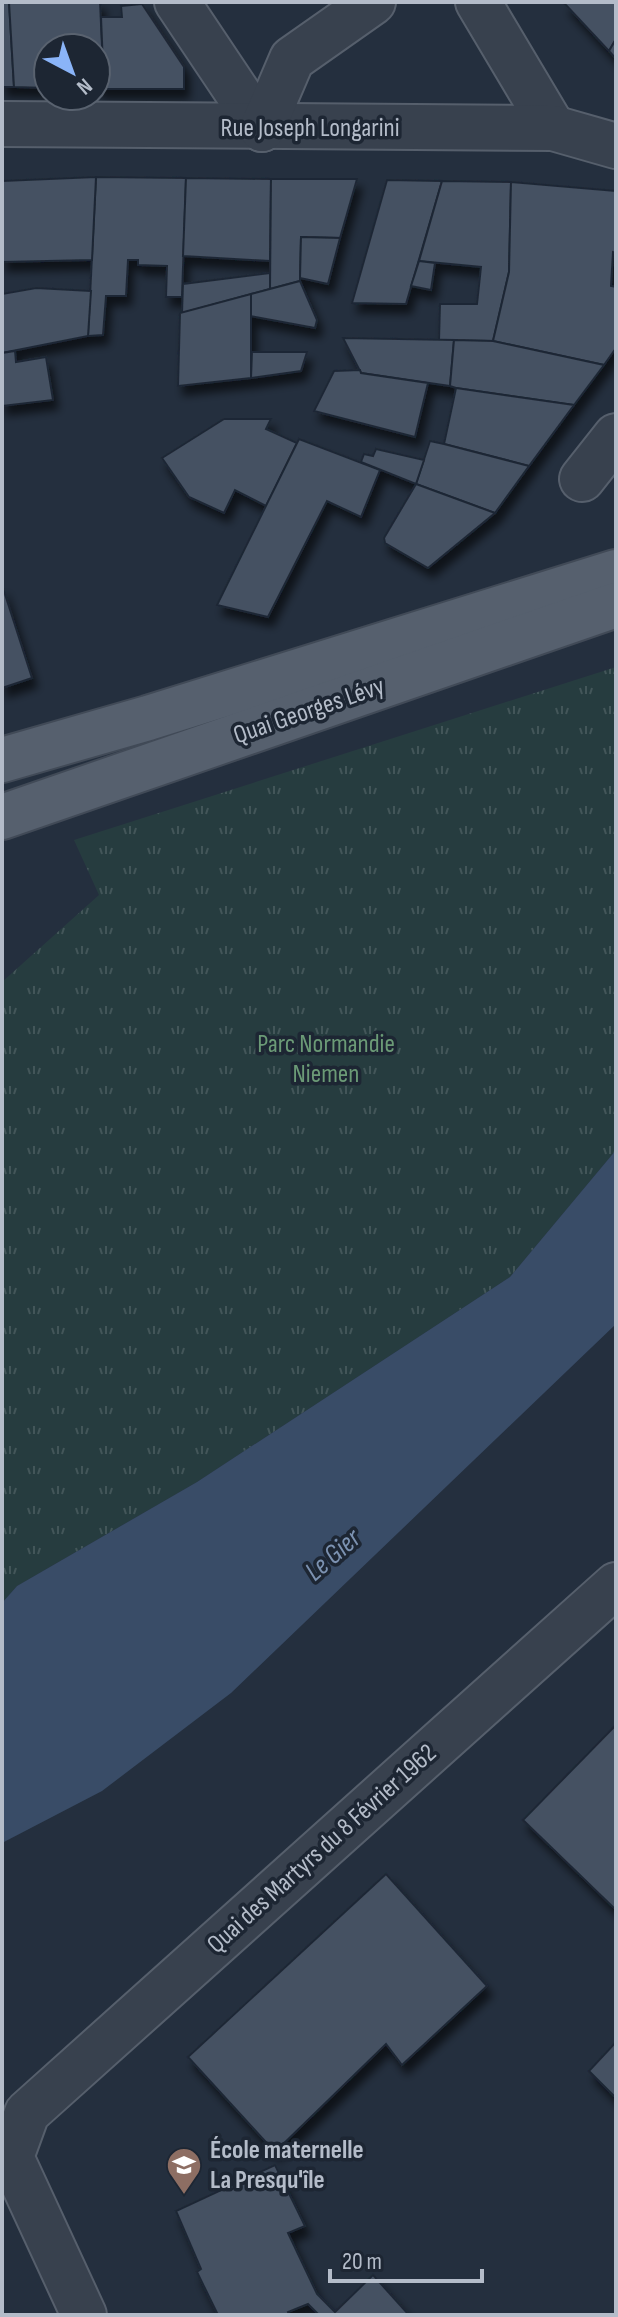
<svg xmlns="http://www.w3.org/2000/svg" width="618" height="2317" viewBox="0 0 618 2317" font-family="'Sofia Sans Condensed',sans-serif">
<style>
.grass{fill:url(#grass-tufts)}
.water{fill:#394c67}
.building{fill:#455162;stroke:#1f2835;stroke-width:2;filter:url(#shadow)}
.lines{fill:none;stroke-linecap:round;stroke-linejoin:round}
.minor-casing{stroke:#565f6c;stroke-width:48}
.major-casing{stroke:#414a57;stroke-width:48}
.minor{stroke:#38414e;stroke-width:44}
.major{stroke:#56606e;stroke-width:44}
.labels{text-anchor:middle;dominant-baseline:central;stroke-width:7;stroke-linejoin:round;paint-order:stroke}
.street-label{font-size:26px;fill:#b4bcc9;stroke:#1d2633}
.park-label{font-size:26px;fill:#6b9a76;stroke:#1d2633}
.poi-label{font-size:26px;font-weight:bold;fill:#b4bcc9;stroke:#1d2633;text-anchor:start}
.water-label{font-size:28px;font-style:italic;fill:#7c92b1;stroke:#1d2633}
</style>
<defs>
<pattern id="grass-tufts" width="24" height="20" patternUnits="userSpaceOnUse" patternTransform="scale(2)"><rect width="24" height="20" fill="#263c3f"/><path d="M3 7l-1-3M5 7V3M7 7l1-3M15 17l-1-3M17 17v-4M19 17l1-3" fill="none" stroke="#435659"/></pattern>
<filter id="shadow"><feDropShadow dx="5" dy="9" stdDeviation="4" flood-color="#0009"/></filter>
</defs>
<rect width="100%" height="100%" fill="#242f3e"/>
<polygon class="grass" points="616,667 616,1150 510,1277 197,1482 17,1586 2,1603 2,982 99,895 74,840"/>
<polygon class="water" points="616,1150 616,1324 231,1693 102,1791 2,1843 2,1603 17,1586 197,1482 510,1277"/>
<g class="building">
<polygon points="2,2 9,2 14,87 2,87"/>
<polygon points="9,2 100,2 104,89 96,88 96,48 48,48 48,88 14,87"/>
<polygon points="567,2 616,2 616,39 609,51 565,4"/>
<polygon points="142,4 184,67 184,89 104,89 101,17 122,17 121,6"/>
<polygon points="616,39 616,59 609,51"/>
<polygon points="96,177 186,178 182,297 166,297 167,266 138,265 138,260 128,260 126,296 106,296 103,335 88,336"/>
<polygon points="96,177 92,260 2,262 2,181"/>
<polygon points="186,178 271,179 270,261 183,256"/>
<polygon points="271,179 357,179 340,238 301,237 300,281 270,289"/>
<polygon points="387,180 442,181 406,304 352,303"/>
<polygon points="442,181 511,182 509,272 493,341 439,340 440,304 477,304 481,267 419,261"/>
<polygon points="511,182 616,191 616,253 613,252 611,286 616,287 616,348 604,365 493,341 509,272"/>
<polygon points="301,237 340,238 328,284 300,278"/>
<polygon points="419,261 435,263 431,290 411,286"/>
<polygon points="270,273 270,289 182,313 183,284"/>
<polygon points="300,281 317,320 315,328 250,316 251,294"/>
<polygon points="36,288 91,291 88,336 2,353 2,294"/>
<polygon points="251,294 251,378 178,386 180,313"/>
<polygon points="343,338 454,340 450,386 361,373"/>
<polygon points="454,340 493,341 604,365 574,405 456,388 450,386"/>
<polygon points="15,351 16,362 46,357 53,400 2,406 2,353"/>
<polygon points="252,352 307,352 301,371 251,378"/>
<polygon points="360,370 361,373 428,383 415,437 314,411 334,371"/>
<polygon points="456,388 511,396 574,405 529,466 444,444"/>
<polygon points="224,419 271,419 266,429 297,443 266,506 235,490 224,513 189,497 162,458"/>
<polygon points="299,439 380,470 361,517 327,501 268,617 217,605"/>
<polygon points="430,441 444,444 529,466 495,513 416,484"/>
<polygon points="376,449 424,460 416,484 361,462 364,454 373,456"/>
<polygon points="416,484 495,513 428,568 385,543 384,538"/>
<polygon points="2,585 32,678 2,688"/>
<polygon points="616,1725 616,1910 523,1820"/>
<polygon points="386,1874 487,1986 402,2065 386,2044 275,2152 188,2057"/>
<polygon points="616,2042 616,2098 589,2071"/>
<polygon points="275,2165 305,2226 288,2233 317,2294 335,2312 373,2275 409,2315 319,2315 308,2304 288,2312 289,2315 218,2315 197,2272 201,2269 176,2211"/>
</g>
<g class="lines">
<g class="minor-casing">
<g id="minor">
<polyline points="177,2 262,129"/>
<polyline points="478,2 553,128"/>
<polyline points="2,124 553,128 616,146"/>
<polyline points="262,129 292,59 373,2"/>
<polyline points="582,479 616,436"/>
<polyline points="84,2315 11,2157 27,2113 616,1585"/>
</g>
</g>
<g class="major-casing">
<g id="major">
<polyline points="2,760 148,718 616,572"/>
<polyline points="2,817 616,605"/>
</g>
</g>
<use href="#minor" class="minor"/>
<use href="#major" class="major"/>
</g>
<defs>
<g id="school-pin" transform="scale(1.8)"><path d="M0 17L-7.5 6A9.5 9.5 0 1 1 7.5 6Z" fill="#8d6e63" stroke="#1d2633"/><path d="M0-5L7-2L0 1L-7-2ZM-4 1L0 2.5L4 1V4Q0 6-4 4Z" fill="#fff"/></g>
</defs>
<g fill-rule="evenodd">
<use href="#school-pin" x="184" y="2165"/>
</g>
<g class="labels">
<g class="street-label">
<text x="310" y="128">Rue Joseph Longarini</text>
<text transform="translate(309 711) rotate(-19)">Quai Georges Lévy</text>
<text transform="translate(322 1849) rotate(-42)">Quai des Martyrs du 8 Février 1962</text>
</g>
<g class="park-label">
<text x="326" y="1044">Parc Normandie<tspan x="326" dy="30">Niemen</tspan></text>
</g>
<g class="poi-label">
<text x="210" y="2150">École maternelle<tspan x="210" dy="30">La Presqu'île</tspan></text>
</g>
<g class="water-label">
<text transform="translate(333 1555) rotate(-41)">Le Gier</text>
</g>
</g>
<rect width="618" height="2317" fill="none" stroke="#b4bcc9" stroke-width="8"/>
<g transform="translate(72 72) rotate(139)"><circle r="38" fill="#1d2633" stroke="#59626f" stroke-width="2"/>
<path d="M0-6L14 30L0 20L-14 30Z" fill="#8ab4f8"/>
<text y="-12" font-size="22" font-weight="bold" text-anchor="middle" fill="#b4bcc9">N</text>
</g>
<path d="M330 2269v12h152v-12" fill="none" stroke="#b4bcc9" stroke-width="4"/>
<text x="342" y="2269" font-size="24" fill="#b4bcc9" stroke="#1d2633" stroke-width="6" paint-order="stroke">20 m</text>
</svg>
